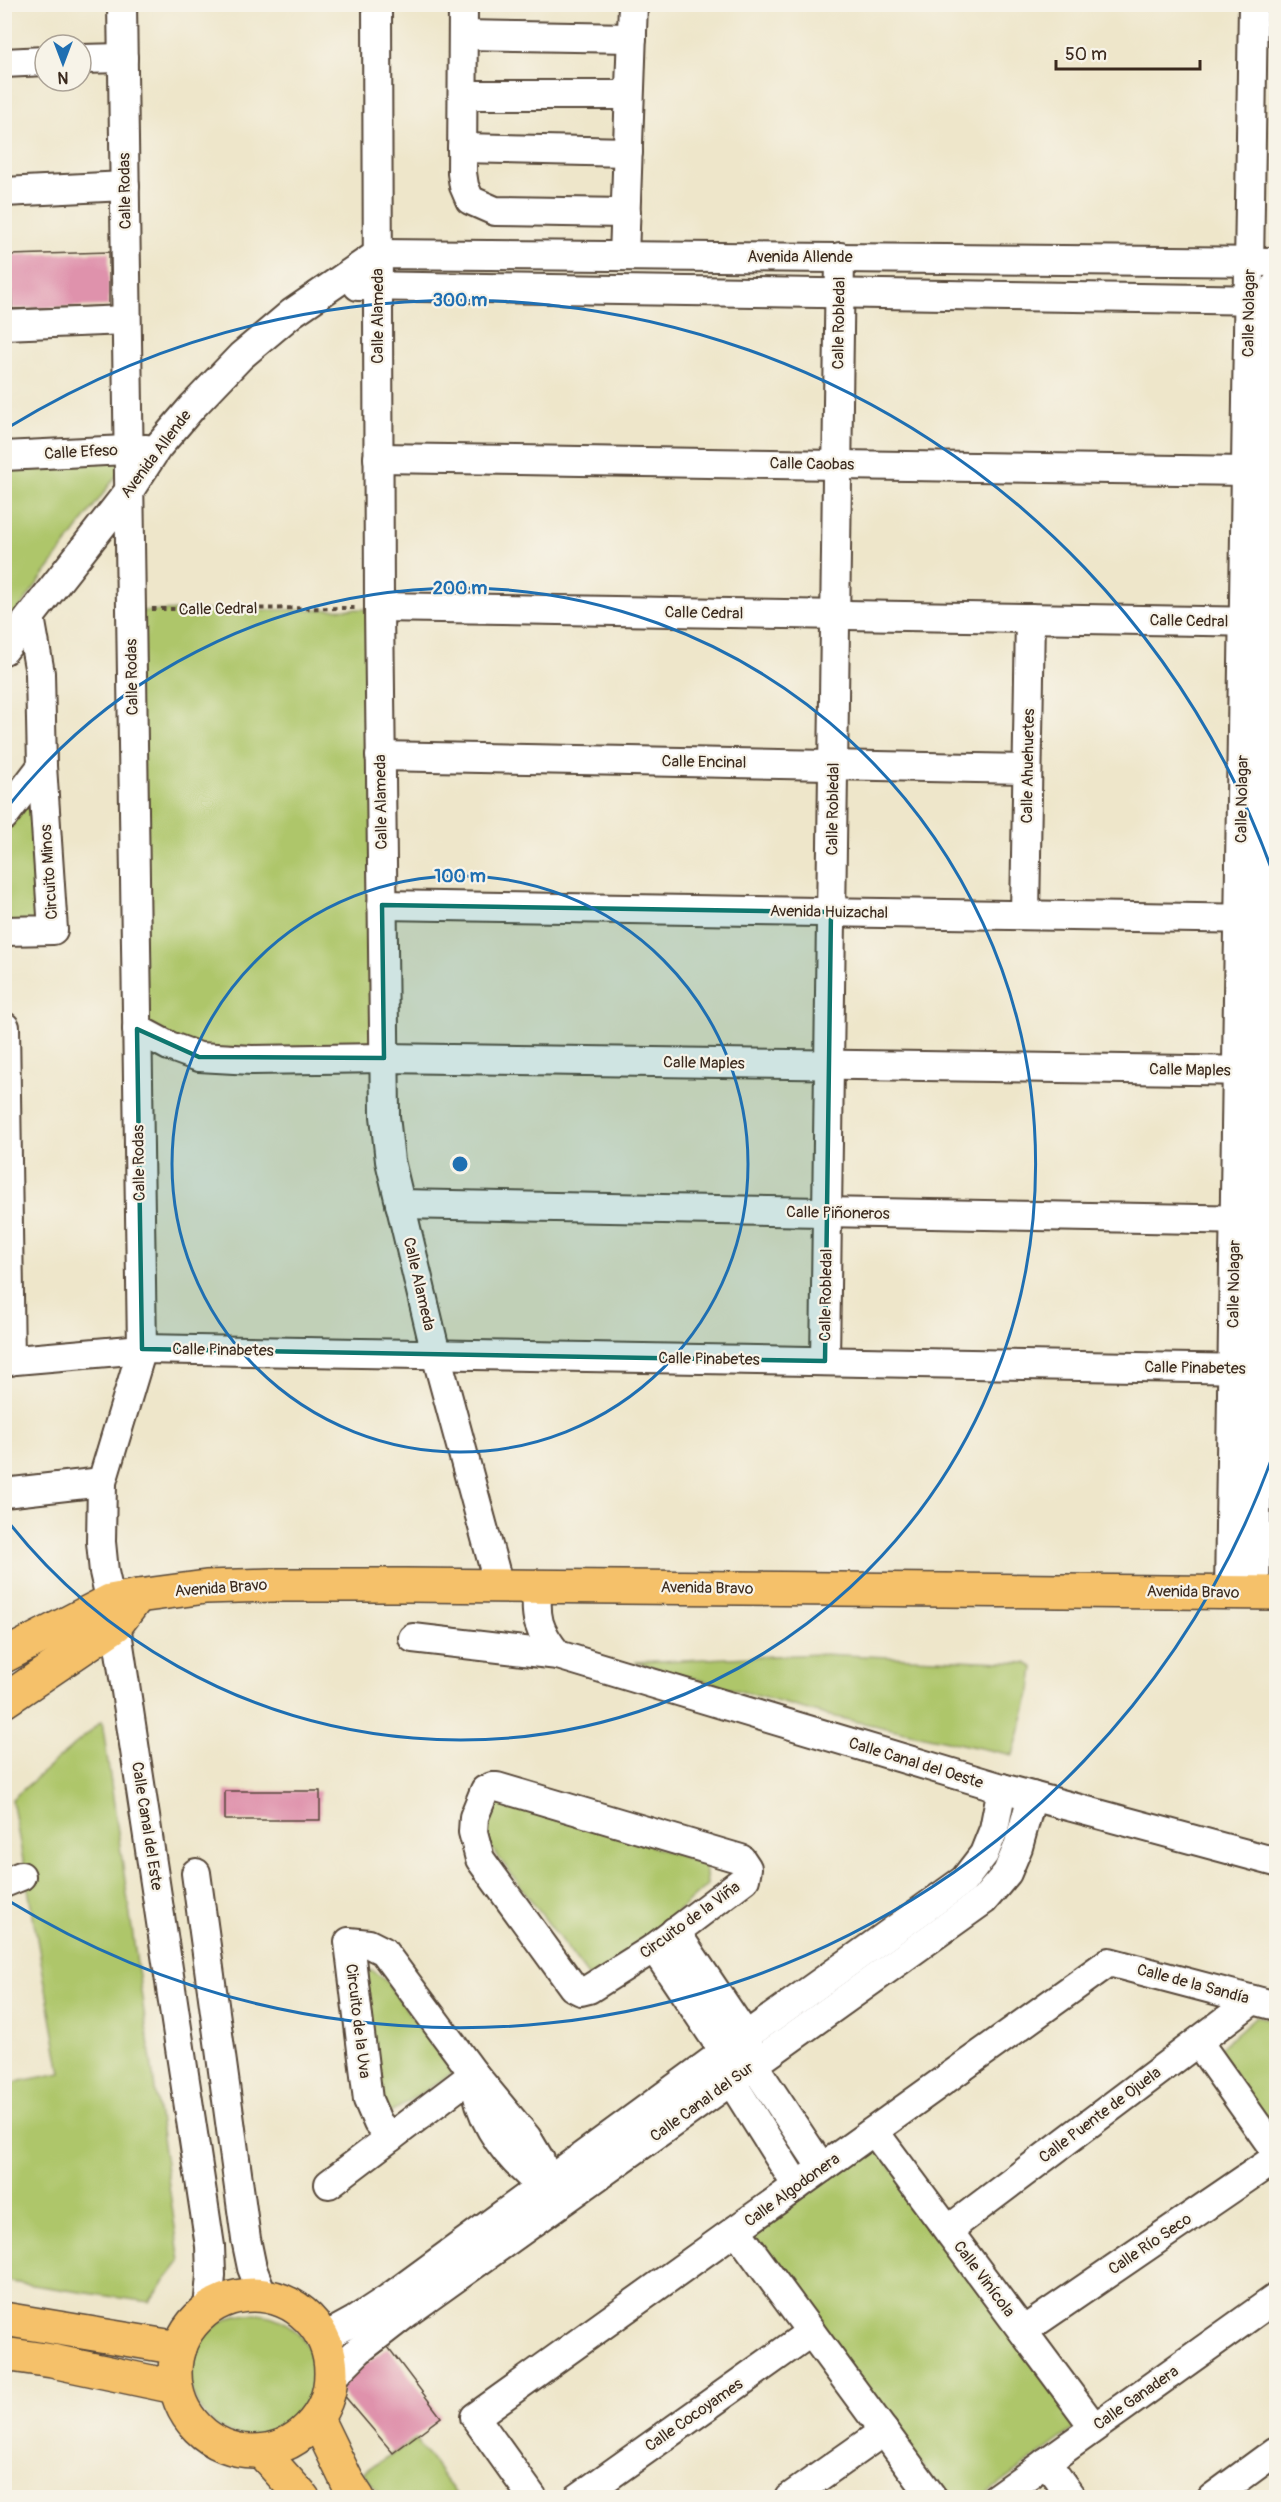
<svg xmlns="http://www.w3.org/2000/svg" width="1281" height="2502" viewBox="0 0 1281 2502" font-family="Pangolin,sans-serif">
<style>
.green{fill:#aec66b;stroke:#747844;stroke-width:1.5}
.building{fill:#df92ac}
.lines{fill:none;stroke-linecap:round;stroke-linejoin:round}
.minor-casing{stroke:#564638;stroke-width:32}
.major-casing{stroke:#564638;stroke-width:36}
.path{stroke:#564638;stroke-width:4;stroke-dasharray:4.5 4.5;stroke-linecap:butt}
.minor{stroke:#fff;stroke-width:28}
.major{stroke:#f5c16b;stroke-width:33}
.marked{fill:#0f766e;fill-opacity:0.2;stroke:#0f766e;stroke-width:4.5;stroke-linejoin:round}
.ring{fill:none;stroke:#1f6fb2;stroke-width:3}
.labels{text-anchor:middle;dominant-baseline:central;stroke-width:4.5;stroke-linejoin:round;paint-order:stroke}
.street-label{font-size:16px;fill:#3b2a1e;stroke:#f7f3e8}
.centre{fill:#1f6fb2;stroke:#f7f3e8;stroke-width:3}
.ring-label{font-size:18px;text-anchor:middle;font-weight:bold;fill:#1f6fb2;stroke:#f7f3e8;stroke-width:4.5;stroke-linejoin:round;paint-order:stroke}
</style>
<rect width="100%" height="100%" fill="#f7f3e8"/>
<filter id="ink" filterUnits="userSpaceOnUse"><feTurbulence type="fractalNoise" baseFrequency=".0167" numOctaves="2"/><feDisplacementMap in="SourceGraphic" scale="12" xChannelSelector="R" yChannelSelector="G"/><feConvolveMatrix kernelMatrix="1 2 1 2 8 2 1 2 1" color-interpolation-filters="sRGB"/></filter>
<filter id="wash" filterUnits="userSpaceOnUse"><feTurbulence type="fractalNoise" baseFrequency=".008" numOctaves="4" result="noise"/><feDisplacementMap in="SourceGraphic" scale="24" xChannelSelector="R" yChannelSelector="G"/><feGaussianBlur stdDeviation="1.35" result="paint"/><feColorMatrix in="noise" values="0 0 0 0 0 0 0 0 0 0 0 0 0 0 0 0 0 1.4 0 .05"/><feComposite in="paint" operator="in"/></filter>
<g filter="url(#wash)">
<rect width="100%" height="100%" fill="#eee6ca"/>
<g class="green">
<polygon points="123,455 119,472 5,628 5,460"/>
<polygon points="378,609 382,1055 201,1054 140,1028 133,611"/>
<polygon points="41,771 51,927 5,929 4,819"/>
<polygon points="820,1654 1026,1663 1034,1668 1031,1690 1013,1755 826,1715 635,1662"/>
<polygon points="102,1721 180,2262 149,2302 5,2281 5,2084 61,2073 12,1799"/>
<polygon points="497,1800 538,1809 705,1864 707,1885 676,1913 591,1980 482,1835 485,1806"/>
<polygon points="372,1970 386,1981 452,2073 386,2116 360,1977"/>
<polygon points="1256,2016 1276,2020 1276,2137 1218,2050"/>
<polygon points="873,2143 1080,2424 982,2497 945,2497 753,2236"/>
<circle cx="253" cy="2376" r="62"/>
<polygon points="416,2439 458,2497 381,2497 363,2472"/>
</g>
<g id="blocks">
<g class="building">
<polygon points="109,252 109,306 12,309 10,255"/>
<rect x="225" y="1791" width="95" height="29"/>
<polygon points="388,2347 441,2417 393,2453 336,2386"/>
</g>
</g>
</g>
<g filter="url(#ink)">
<use href="#blocks" fill-opacity="0" stroke="#564638" stroke-width="1.5"/>
<g class="lines">
<g class="minor-casing">
<g id="minor">
<polyline points="122,4 142,1349 102,1482 101,1542 104,1572 116,1625 210,2246 211,2275 208,2309"/>
<polyline points="377,4 379,607 385,1116 390,1161 436,1354 499,1586"/>
<polyline points="463,4 462,173 464,186 470,200 495,211 626,213"/>
<polyline points="463,35 632,38"/>
<polyline points="81,59 123,58"/>
<polyline points="4,63 45,61"/>
<polyline points="463,95 629,95"/>
<polyline points="462,148 628,152"/>
<polyline points="4,192 125,186"/>
<polyline points="624,256 633,4"/>
<polyline points="358,286 1268,300"/>
<polyline points="4,325 126,320"/>
<polyline points="4,456 146,449"/>
<polyline points="378,458 1247,471"/>
<polyline points="379,607 1262,622"/>
<polyline points="4,650 129,491 157,448 193,406 241,356 292,313 378,254 1276,262"/>
<polyline points="380,756 1027,769"/>
<polyline points="4,816 42,766"/>
<polyline points="382,905 1259,919"/>
<polyline points="1025,915 1030,618"/>
<polyline points="4,931 53,930 42,766 40,673 30,617"/>
<polyline points="5,1027 10,1361"/>
<polyline points="137,1029 169,1046 199,1057 252,1060 384,1058 1256,1071"/>
<polyline points="400,1204 1253,1220"/>
<polyline points="4,1361 142,1349 1250,1369"/>
<polyline points="825,1361 840,257"/>
<polyline points="4,1493 102,1482"/>
<path d="M538,1586c-4,31 0,45 20,69l444,133 274,74"/>
<polyline points="1229,1592 1253,4"/>
<polyline points="1255,1593 1276,285"/>
<polyline points="413,1638 558,1655"/>
<polygon points="492,1787 497,1787 741,1859 747,1868 745,1879 654,1948 589,1989 581,1991 573,1987 480,1859 473,1832 474,1817 485,1790"/>
<polyline points="196,1873 246,2239 252,2268 263,2296"/>
<polyline points="4,1883 21,1876"/>
<polyline points="675,1931 746,2036 753,2064 822,2168"/>
<polyline points="654,1948 724,2052 731,2081 797,2186"/>
<polyline points="1198,2042 1276,2152"/>
<path d="M474,2076c5,41 24,70 54,98 7,6 16,9 22,17"/>
<polyline points="874,2131 1094,2427"/>
<polyline points="391,2137 378,2123 368,2100 349,1942 369,1944 383,1951 474,2074 527,2138 540,2160 545,2184"/>
<polyline points="329,2184 474,2074"/>
<polyline points="736,2230 933,2498"/>
<polyline points="948,2230 1253,2000"/>
<polyline points="1023,2331 1276,2158"/>
<polyline points="323,2338 354,2321 389,2298 746,2036 964,1880 984,1854 994,1829 1002,1788"/>
<polyline points="331,2378 359,2350 408,2312 984,1900 1007,1873 1018,1847 1032,1796"/>
<polyline points="1046,2462 1072,2498"/>
<polyline points="533,2498 475,2417 1109,1962 1276,2006"/>
<polyline points="578,2498 811,2332"/>
<polyline points="789,2498 884,2431"/>
<polyline points="996,2498 1276,2298"/>
<polyline points="1212,2498 1276,2451"/>
</g>
</g>
<g class="major-casing">
<g id="major">
<polyline points="4,1656 110,1601 138,1596 206,1587 274,1585 405,1585 1276,1593"/>
<polyline points="4,1701 116,1625 138,1596"/>
<circle cx="253" cy="2373" r="78"/>
<polyline points="4,2319 179,2348"/>
<polyline points="4,2354 52,2361 175,2387"/>
<polyline points="317,2419 347,2481 358,2498"/>
<polyline points="261,2451 303,2498"/>
</g>
</g>
<polyline class="path" points="152,609 358,608"/>
<use href="#minor" class="minor"/>
<use href="#major" class="major"/>
</g>
</g>
<path class="marked" d="M382,905l449,7 -6,449 -683,-12 -5,-320 62,28 185,1z"/>
<g class="ring">
<circle cx="460" cy="1164" r="288"/>
<path d="M6 809A576 576 0 1 1 6 1519"/>
<path d="M1274 1452A864 864 0 0 1 9 1901M9 427A864 864 0 0 1 1274 876"/>
</g>
<g class="labels">
<g class="street-label">
<text transform="translate(125 191) rotate(-91)">Calle Rodas</text>
<text x="800" y="257">Avenida Allende</text>
<text transform="translate(1249 313) rotate(-89)">Calle Nolagar</text>
<text transform="translate(378 316) rotate(-90)">Calle Alameda</text>
<text transform="translate(839 323) rotate(-89)">Calle Robledal</text>
<text transform="translate(81 452) rotate(-3)">Calle Efeso</text>
<text transform="translate(156 454) rotate(-53)">Avenida Allende</text>
<text transform="translate(812 464) rotate(1)">Calle Caobas</text>
<text transform="translate(218 609) rotate(-1)">Calle Cedral</text>
<text transform="translate(704 613) rotate(1)">Calle Cedral</text>
<text transform="translate(1189 621) rotate(1)">Calle Cedral</text>
<text transform="translate(132 677) rotate(-91)">Calle Rodas</text>
<text transform="translate(704 762) rotate(1)">Calle Encinal</text>
<text transform="translate(1028 766) rotate(-89)">Calle Ahuehuetes</text>
<text transform="translate(1242 799) rotate(-89)">Calle Nolagar</text>
<text transform="translate(381 802) rotate(-91)">Calle Alameda</text>
<text transform="translate(833 809) rotate(-89)">Calle Robledal</text>
<text transform="translate(49 872) rotate(-94)">Circuito Minos</text>
<text transform="translate(829 912) rotate(1)">Avenida Huizachal</text>
<text transform="translate(704 1063) rotate(1)">Calle Maples</text>
<text transform="translate(1190 1070) rotate(1)">Calle Maples</text>
<text transform="translate(139 1163) rotate(-91)">Calle Rodas</text>
<text transform="translate(838 1213) rotate(1)">Calle Piñoneros</text>
<text transform="translate(419 1284) rotate(77)">Calle Alameda</text>
<text transform="translate(1234 1284) rotate(-89)">Calle Nolagar</text>
<text transform="translate(826 1295) rotate(-89)">Calle Robledal</text>
<text transform="translate(223 1350) rotate(1)">Calle Pinabetes</text>
<text transform="translate(709 1359) rotate(1)">Calle Pinabetes</text>
<text transform="translate(1195 1368) rotate(1)">Calle Pinabetes</text>
<text transform="translate(221 1588) rotate(-4)">Avenida Bravo</text>
<text transform="translate(707 1588) rotate(1)">Avenida Bravo</text>
<text transform="translate(1193 1592) rotate(1)">Avenida Bravo</text>
<text transform="translate(916 1763) rotate(17)">Calle Canal del Oeste</text>
<text transform="translate(147 1826) rotate(81)">Calle Canal del Este</text>
<text transform="translate(690 1920) rotate(-36)">Circuito de la Viña</text>
<text transform="translate(1193 1984) rotate(15)">Calle de la Sandía</text>
<text transform="translate(358 2021) rotate(83)">Circuito de la Uva</text>
<text transform="translate(702 2102) rotate(-36)">Calle Canal del Sur</text>
<text transform="translate(1100 2115) rotate(-37)">Calle Puente de Ojuela</text>
<text transform="translate(792 2190) rotate(-36)">Calle Algodonera</text>
<text transform="translate(1150 2244) rotate(-34)">Calle Río Seco</text>
<text transform="translate(984 2279) rotate(53)">Calle Vinícola</text>
<text transform="translate(1136 2398) rotate(-35)">Calle Ganadera</text>
<text transform="translate(694 2415) rotate(-35)">Calle Cocoyames</text>
</g>
</g>
<circle cx="460" cy="1164" r="9" class="centre"/>
<g class="ring-label">
<text x="460" y="306">300 m</text>
<text x="460" y="594">200 m</text>
<text x="460" y="882">100 m</text>
</g>
<rect width="1281" height="2502" fill="none" stroke="#f7f3e8" stroke-width="24"/>
<g transform="translate(63 63) rotate(180)"><circle r="28" fill="#f7f3e8" stroke="#aca397" stroke-width="1.5"/>
<path d="M0-4.5L10 22L0 15L-10 22Z" fill="#1f6fb2"/>
<text y="-9" font-size="16" font-weight="bold" text-anchor="middle" fill="#3b2a1e">N</text>
</g>
<path d="M1056 60v9h144v-9" fill="none" stroke="#3b2a1e" stroke-width="3"/>
<text x="1065" y="60" font-size="18" fill="#3b2a1e" stroke="#f7f3e8" stroke-width="4.5" paint-order="stroke">50 m</text>
</svg>
